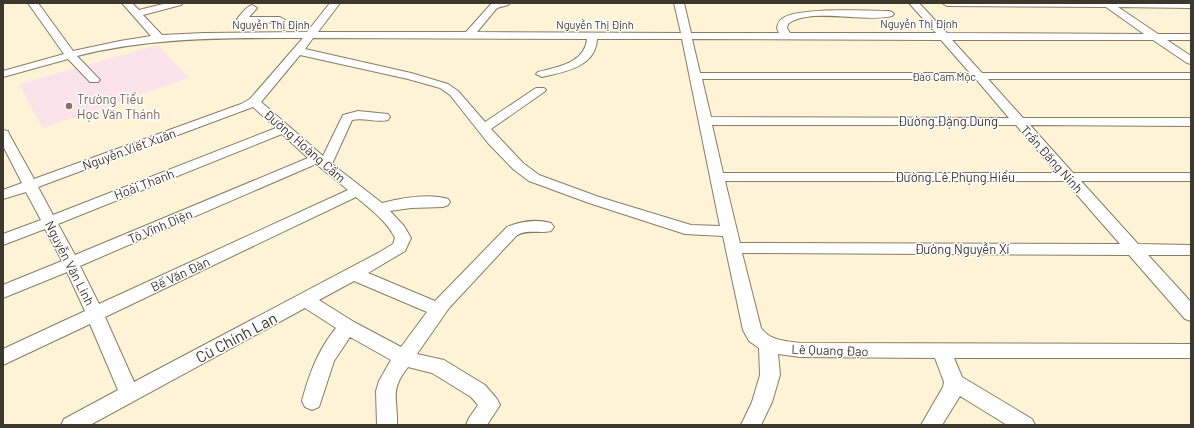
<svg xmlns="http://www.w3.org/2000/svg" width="1194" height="428" viewBox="0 0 1194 428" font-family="Barlow,sans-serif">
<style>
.education{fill:#fbe2eb}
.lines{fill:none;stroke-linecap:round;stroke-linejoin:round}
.minor-casing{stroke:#887d64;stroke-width:2}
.minor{fill:#fff;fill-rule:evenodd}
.education-dot{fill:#8d6e63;stroke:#fff;stroke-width:1.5}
.labels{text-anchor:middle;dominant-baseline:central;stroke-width:3;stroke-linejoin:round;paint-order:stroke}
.far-street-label{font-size:11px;fill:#3d382d;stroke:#fff}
.education-label{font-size:13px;fill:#785e54;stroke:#fff;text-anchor:start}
.street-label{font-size:13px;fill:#3d382d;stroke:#fff}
.near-street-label{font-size:16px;fill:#3d382d;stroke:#fff}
</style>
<rect width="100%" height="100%" fill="#fef3d6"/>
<polygon class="education" points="158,45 189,78 43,128 19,84"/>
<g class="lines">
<g class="minor-casing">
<g id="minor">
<path d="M28,3h10l35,48 47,-10 31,-5 -29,-33h10l7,7 28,-7h16l-2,2 -38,10 19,20 42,-2 103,-1 23,-29h10l-22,29h148l25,-28 19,-1 -2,2 -11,3 -20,24 204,1 -7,-30h10l7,30h88l-2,-5c1,-5 2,-7 6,-10 18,-11 83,-7 106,-7l3,1 2,2 -2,2c-27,7 -83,-9 -104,8l-1,4 3,5h146l-27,-30h10l28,30 197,1 -38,-27 -159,-1 -5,-3h249v5l-73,-1 40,27h33v6h-24l24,16v8l-4,-1 -34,-23h-201l30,33h209v6h-203l35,39h168v8l-161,-1 43,48h118v8h-110l57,63 53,1v10h-43l43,47v19l-6,-2 -56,-64 -387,-2 19,75c9,13 25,13 39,15l391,1v14h-237l8,19 70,42 3,6h-28l-47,-29 -18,29h-21l22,-38 1,-5 -9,-24 -135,-1 -22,-3 2,21 -8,27 -11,23h-20l11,-23 8,-27 -1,-27 -10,-7 -6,-11 -20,-94 -38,-2 -96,-31 -60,-22 -16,-12 -25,-26 -38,-48 -10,-7 -32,-9 -108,-24 -39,47 62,54 20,-41 15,-4 30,3 2,3 -2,3c-12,3 -24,-3 -36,0l-20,44 50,39c20,-5 46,-10 66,-4l2,3 -2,3 -5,2 -32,1 -21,3 14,15 7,12 -6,13 -37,22 67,28 72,-74c14,-6 30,-8 44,-4l3,4 -3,4c-11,3 -22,-2 -34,4l-68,73 -32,46 27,6 41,25 12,14 3,6 -13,20h-21l3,-7 9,-13 -7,-8 -39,-24 -24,-6c-19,24 -10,31 -11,58h-20l-1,-34 3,-10 12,-21 -41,-23 -16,24 -15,46 -7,3 -7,-3 -3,-6c7,-27 16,-51 34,-73l-31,-20 -215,117h-29l3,-6 54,-29 -28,-66 -87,41v-16l82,-38 -18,-39 -64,26v-13l59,-24 -17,-32 -42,16v-11l38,-14 -15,-28 -23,7v-9l19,-7 -19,-37v-16l5,1 1,3 25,45 207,-75 9,-5 53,-61c-77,0 -151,-1 -226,18l23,24 -2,2h-8l-22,-23 -65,18v-6l61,-17zM313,38l274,1c-2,24 -30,28 -49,33l-2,2 6,3c22,-5 54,-10 55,-38h85l38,187 -29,-1 -92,-28 -60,-22 -16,-12 -32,-34 53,-37 2,-2 -2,-2h-8l-51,34 -27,-31 -10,-7 -37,-11 -106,-24zM692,39l249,1 29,33h-270zM702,79h274l33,39 -298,-1zM253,107l23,21 -223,87 -15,-28zM712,125h304l41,48h-334zM282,134l26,24 -233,97 -17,-31zM316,164l32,26 -249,114 -19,-38zM725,181h340l55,63 -380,-1zM356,197c14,12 31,24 39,41l-2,6 -15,9 -244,129 -29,-65zM354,281l73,31 -26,35 -47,-25 -35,-22z"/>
<path d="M252,5l5,3 -8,9h31l5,3 -5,3 -40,-1 -3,-3c4,-5 9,-12 15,-14z"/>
</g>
</g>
<use href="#minor" class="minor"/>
</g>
<circle class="education-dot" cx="69" cy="106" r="4"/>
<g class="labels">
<g class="far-street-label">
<text x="919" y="23">Nguyễn Thị Định</text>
<text x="271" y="24">Nguyễn Thị Định</text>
<text x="595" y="24">Nguyễn Thị Định</text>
<text x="944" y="76">Đào Cam Mộc</text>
</g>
<g class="education-label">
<text x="77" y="99">Trường Tiểu<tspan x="77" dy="15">Học Văn Thánh</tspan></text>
</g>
<g class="street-label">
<text x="948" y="121">Đường Đặng Dung</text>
<text transform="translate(305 146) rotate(41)">Đường Hoàng Cầm</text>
<text transform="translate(129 149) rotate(-20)">Nguyễn Viết Xuân</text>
<text transform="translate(1052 159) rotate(48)">Trần Đăng Ninh</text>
<text x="955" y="177">Đường Lê Phụng Hiểu</text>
<text transform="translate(144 184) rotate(-21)">Hoài Thanh</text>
<text transform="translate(160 226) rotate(-23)">Tô Vĩnh Diện</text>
<text x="962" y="249">Đường Nguyễn Xí</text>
<text transform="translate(70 263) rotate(63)">Nguyễn Văn Linh</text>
<text transform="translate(180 274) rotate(-25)">Bế Văn Đàn</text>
<text transform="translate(830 350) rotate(2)">Lê Quang Đạo</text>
</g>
<g class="near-street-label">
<text transform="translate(236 337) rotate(-28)">Cù Chính Lan</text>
</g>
</g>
<rect width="1194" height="428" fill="none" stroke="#3d382d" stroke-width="8"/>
</svg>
